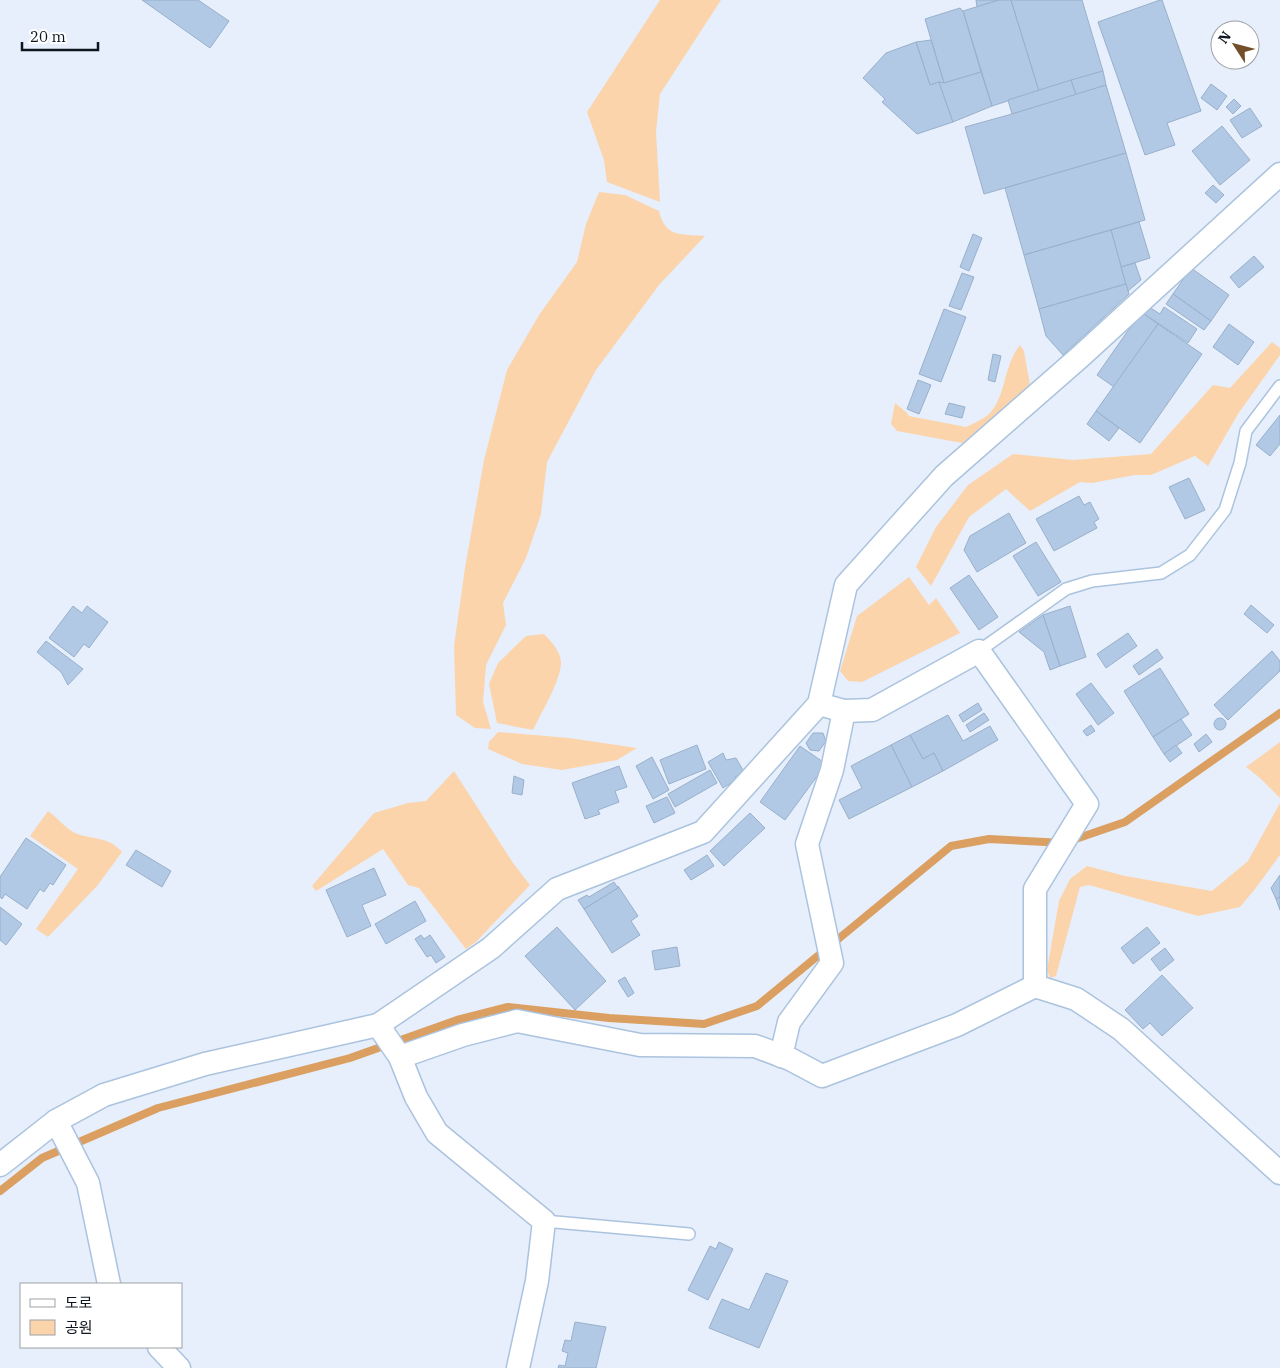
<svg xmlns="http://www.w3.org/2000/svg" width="1280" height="1368" viewBox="0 0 1280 1368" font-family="'IBM Plex Serif','Noto Sans KR',serif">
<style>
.green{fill:#fcd4ac}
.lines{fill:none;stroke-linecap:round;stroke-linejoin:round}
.stream{stroke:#da9f61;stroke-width:8}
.building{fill:#b1c9e4;stroke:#98b0cb}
.lane-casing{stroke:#abc3de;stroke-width:14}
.street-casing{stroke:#abc3de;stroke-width:25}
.lane{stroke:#fff;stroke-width:11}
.street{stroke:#fff;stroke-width:22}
</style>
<rect width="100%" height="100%" fill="#e6effb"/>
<g class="green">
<polygon points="660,0 721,0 660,94 656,132 660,202 607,182 604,160 587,112"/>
<path d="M599,192l26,3 34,16c6,27 23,23 46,25l-46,49 -63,85 -49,92 -6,52 -15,44 -23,45 3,22 -20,40 -3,37 8,27 -16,-1 -19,-13 -2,-69 11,-78 19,-108 23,-90 32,-55 38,-53 9,-38z"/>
<polygon points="1272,342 1280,348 1280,355 1238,414 1208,466 1195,456 1151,475 1135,475 1092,483 1080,482 1030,511 1006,489 969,517 931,586 916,567 936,527 968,485 1013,454 1073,460 1151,454 1213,385 1230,388"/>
<path d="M1020,345l4,6 7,40 -69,52 -65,-12 -6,-7 4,-21 11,9 3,4 57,11c8,-4 18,-8 24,-14 16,-17 14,-49 30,-68z"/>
<polygon points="909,577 929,605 936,598 960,633 862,682 848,681 840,671 857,616"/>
<path d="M544,634c7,7 18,19 17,30 -1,18 -20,49 -28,66l-36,-7 -8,-39 9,-21 28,-27z"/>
<polygon points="498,732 569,738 637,748 617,760 562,770 522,764 488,749 489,742"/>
<polygon points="1280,742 1280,798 1260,778 1246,767"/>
<polygon points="454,771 513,863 530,885 476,942 466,949 419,888 408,885 383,849 316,891 312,886 374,813 408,803 426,801"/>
<polygon points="1280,803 1280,855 1255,889 1240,907 1198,916 1089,885 1080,887 1056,976 1050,978 1047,970 1059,901 1070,879 1087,866 1125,876 1212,891 1248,861"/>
<path d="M48,811c9,6 17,17 27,22 17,7 34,3 47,19l-25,34 -49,51 -12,-8 42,-60 -48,-33z"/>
</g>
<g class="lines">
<polyline class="stream" points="0,1191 42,1158 158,1108 350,1058 457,1020 508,1007 609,1018 704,1024 757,1006 951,846 989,839 1064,843 1125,822 1280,713"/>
</g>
<g class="building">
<polygon points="142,0 198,0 229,21 210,48"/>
<polygon points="976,0 999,0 977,7"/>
<polygon points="999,0 1011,0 1039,91 992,106 963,11"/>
<polygon points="1011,0 1082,0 1103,71 1039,91"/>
<polygon points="1160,0 1162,0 1201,111 1167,123 1175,145 1145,155 1098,22"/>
<polygon points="960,8 963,11 981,72 944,83 925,19"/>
<polygon points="931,40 944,83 939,82 930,85 916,42"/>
<polygon points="916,42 930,85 939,82 953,122 917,134 882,102 885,99 863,78 886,53"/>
<polygon points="1103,71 1106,85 1076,95 1071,80"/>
<polygon points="981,72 992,106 953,122 939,82 944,83"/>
<polygon points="1071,80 1076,95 1012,114 1008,100"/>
<polygon points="1211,84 1227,96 1217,110 1201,98"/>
<polygon points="1106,85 1126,153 984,194 965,127 1012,114"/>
<polygon points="1234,99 1241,106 1233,114 1226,107"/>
<polygon points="1250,108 1262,126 1242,138 1230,120"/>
<polygon points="1222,126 1250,160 1220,185 1192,151"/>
<polygon points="1126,153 1145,220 1024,255 1005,188"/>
<polygon points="1213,185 1224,195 1216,203 1205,193"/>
<polygon points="1139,222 1150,258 1121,267 1111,230"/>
<polygon points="1111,230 1126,284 1039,309 1024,255"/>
<polygon points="973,234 982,238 969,271 960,267"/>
<polygon points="1254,256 1264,267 1239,288 1230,277"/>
<polygon points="1135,263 1141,280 1128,291 1121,267"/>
<polygon points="1191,268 1229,295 1211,321 1173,294"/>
<polygon points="962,273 974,277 961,310 949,306"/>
<polygon points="1126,284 1129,294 1063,355 1046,336 1039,309"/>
<polygon points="1173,294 1211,321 1204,330 1166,304"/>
<polygon points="1146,305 1160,314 1164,307 1197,329 1188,343 1141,312"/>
<polygon points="944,309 966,317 941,382 919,374"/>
<polygon points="1141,312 1158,324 1114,387 1097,375"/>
<polygon points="1158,324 1202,354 1140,443 1096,411"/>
<polygon points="1229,324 1254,342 1238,365 1213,347"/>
<polygon points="993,354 1001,356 995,382 988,380"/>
<polygon points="918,380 931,385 919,414 907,409"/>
<polygon points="949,403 965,407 962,418 945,414"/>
<polygon points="1096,411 1119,428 1109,441 1087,424"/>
<polygon points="1280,415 1280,444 1270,456 1256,445"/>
<polygon points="1189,478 1205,510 1185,519 1169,487"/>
<polygon points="1079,496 1084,505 1090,502 1099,519 1094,522 1097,528 1054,551 1036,519"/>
<polygon points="1009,513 1026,543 977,572 964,550 970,536"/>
<polygon points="1036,542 1061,582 1038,596 1013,556"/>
<polygon points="969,575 998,617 979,630 950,588"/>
<polygon points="1251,605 1274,625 1267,633 1244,614"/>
<polygon points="73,606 82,613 87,606 108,622 89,648 84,644 74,657 49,638"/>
<polygon points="1070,606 1086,657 1060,666 1043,615"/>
<polygon points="1043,615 1060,666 1050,670 1044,652 1019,632"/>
<polygon points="1128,633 1137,646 1106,668 1097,654"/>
<polygon points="46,641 83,669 68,685 61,672 37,652"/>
<polygon points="1157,649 1163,658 1139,675 1133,666"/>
<polygon points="1272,651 1280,661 1280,671 1228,720 1214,705"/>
<polygon points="1160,668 1189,714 1153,737 1124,691"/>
<polygon points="1091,683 1114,713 1098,725 1076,694"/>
<polygon points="978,703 982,710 963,722 959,715"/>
<polygon points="984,713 989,720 970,732 966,725"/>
<polygon points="948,715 963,741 990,726 998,740 943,771 934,753 923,759 910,735"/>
<circle cx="1220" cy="724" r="6"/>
<polygon points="1181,719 1192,735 1164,754 1153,737"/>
<polygon points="1091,725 1095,731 1087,736 1083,731"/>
<polygon points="813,733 823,733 826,741 819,751 810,750 806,743"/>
<polygon points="1206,734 1212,742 1199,752 1194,744"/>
<polygon points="910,735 923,759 934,753 943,771 912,787 891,745"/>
<polygon points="697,745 706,769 669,784 660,760"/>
<polygon points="891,745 912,787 849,819 839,800 862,788 851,766"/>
<polygon points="1176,745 1182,753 1170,762 1164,754"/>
<polygon points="800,746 826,764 785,820 760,802"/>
<polygon points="723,753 726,760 736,758 744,772 735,777 737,779 723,788 708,762"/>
<polygon points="652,757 669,790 653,799 636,766"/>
<polygon points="619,766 627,787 615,791 619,802 598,810 600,814 585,819 572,783"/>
<polygon points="710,770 717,783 675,807 668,794"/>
<polygon points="514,776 524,780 522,795 512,793"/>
<polygon points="667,797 675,813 654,823 646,806"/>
<polygon points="750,813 765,828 724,866 710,851"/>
<polygon points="26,838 66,865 53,885 50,883 44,892 40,889 27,909 5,894 2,899 0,897 0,877"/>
<polygon points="136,850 171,871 162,887 126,865"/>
<polygon points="707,855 714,866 691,880 684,870"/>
<polygon points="374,868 386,895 362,905 371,926 347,937 326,890"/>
<polygon points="1280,875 1280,897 1276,899 1271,888"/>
<polygon points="614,882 618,888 584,909 578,900 587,895 589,897"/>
<polygon points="618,886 638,916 631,921 640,935 612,953 584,909 618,888"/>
<polygon points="1280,897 1280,910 1276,899"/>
<polygon points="415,901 426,921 386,944 375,924"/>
<polygon points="0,907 22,924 6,945 0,940"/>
<polygon points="557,927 606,981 575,1010 525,956"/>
<polygon points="1147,927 1160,943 1133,964 1121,948"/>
<polygon points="421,935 424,939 430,935 445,957 436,963 431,955 427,957 415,939"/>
<polygon points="677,947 680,966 655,970 652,951"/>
<polygon points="1165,948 1174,960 1160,971 1151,959"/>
<polygon points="1162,975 1193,1008 1162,1036 1150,1023 1143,1029 1125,1010"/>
<polygon points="625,977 634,993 628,997 618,981"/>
<polygon points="719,1242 733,1249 708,1300 688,1290 710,1246 716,1249"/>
<polygon points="766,1273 788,1281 759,1348 709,1328 722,1299 749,1310"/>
<polygon points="575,1322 606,1327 596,1368 558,1368 559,1365 565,1366 568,1353 562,1351 565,1340 571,1341"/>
</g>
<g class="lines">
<g class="lane-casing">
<g id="lane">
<polyline points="979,651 1066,589 1092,581 1161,573 1190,555 1225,510 1240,463 1246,431 1280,386"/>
<polyline points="544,1221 689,1234"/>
</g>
</g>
<g class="street-casing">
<g id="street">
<polyline points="819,704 844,711 872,710 979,651 1087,804 1035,889 1035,986"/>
<polyline points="378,1025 400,1057 416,1097 437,1133 544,1221 537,1281 518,1368"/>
<polyline points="781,1056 789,1022 832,963 807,844 832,770 844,711"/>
<polyline points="400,1057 463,1035 517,1021 640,1045 755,1046 790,1059 822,1076 957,1025 1035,986 1076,999 1121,1029 1280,1173"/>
<polyline points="56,1121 88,1183 109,1284"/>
<polyline points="0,1165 56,1121 104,1095 205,1064 378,1025 491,948 557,889 703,832 819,704 846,585 944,476 1081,356 1280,174"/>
<polyline points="159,1347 179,1368"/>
</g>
</g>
<use href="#lane" class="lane"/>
<use href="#street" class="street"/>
</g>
<rect x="20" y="1283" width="162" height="65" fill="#ffffff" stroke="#9ea1a5"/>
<rect x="30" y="1299" width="25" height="8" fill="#ffffff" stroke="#9ea1a5"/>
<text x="65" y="1308" font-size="15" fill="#0d151f">도로</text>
<rect x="30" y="1320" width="25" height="15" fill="#fcd4ac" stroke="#9ea1a5"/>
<text x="65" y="1333" font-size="15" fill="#0d151f">공원</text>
<g transform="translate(1235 45) rotate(306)"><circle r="24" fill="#ffffff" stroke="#9ea1a5"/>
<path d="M0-4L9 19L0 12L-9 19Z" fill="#734f29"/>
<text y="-8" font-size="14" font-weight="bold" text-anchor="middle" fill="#0d151f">N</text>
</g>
<path d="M22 42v8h76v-8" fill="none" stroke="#0d151f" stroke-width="2.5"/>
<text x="30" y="42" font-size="15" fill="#0d151f" stroke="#ffffff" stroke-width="4" paint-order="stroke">20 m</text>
</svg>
